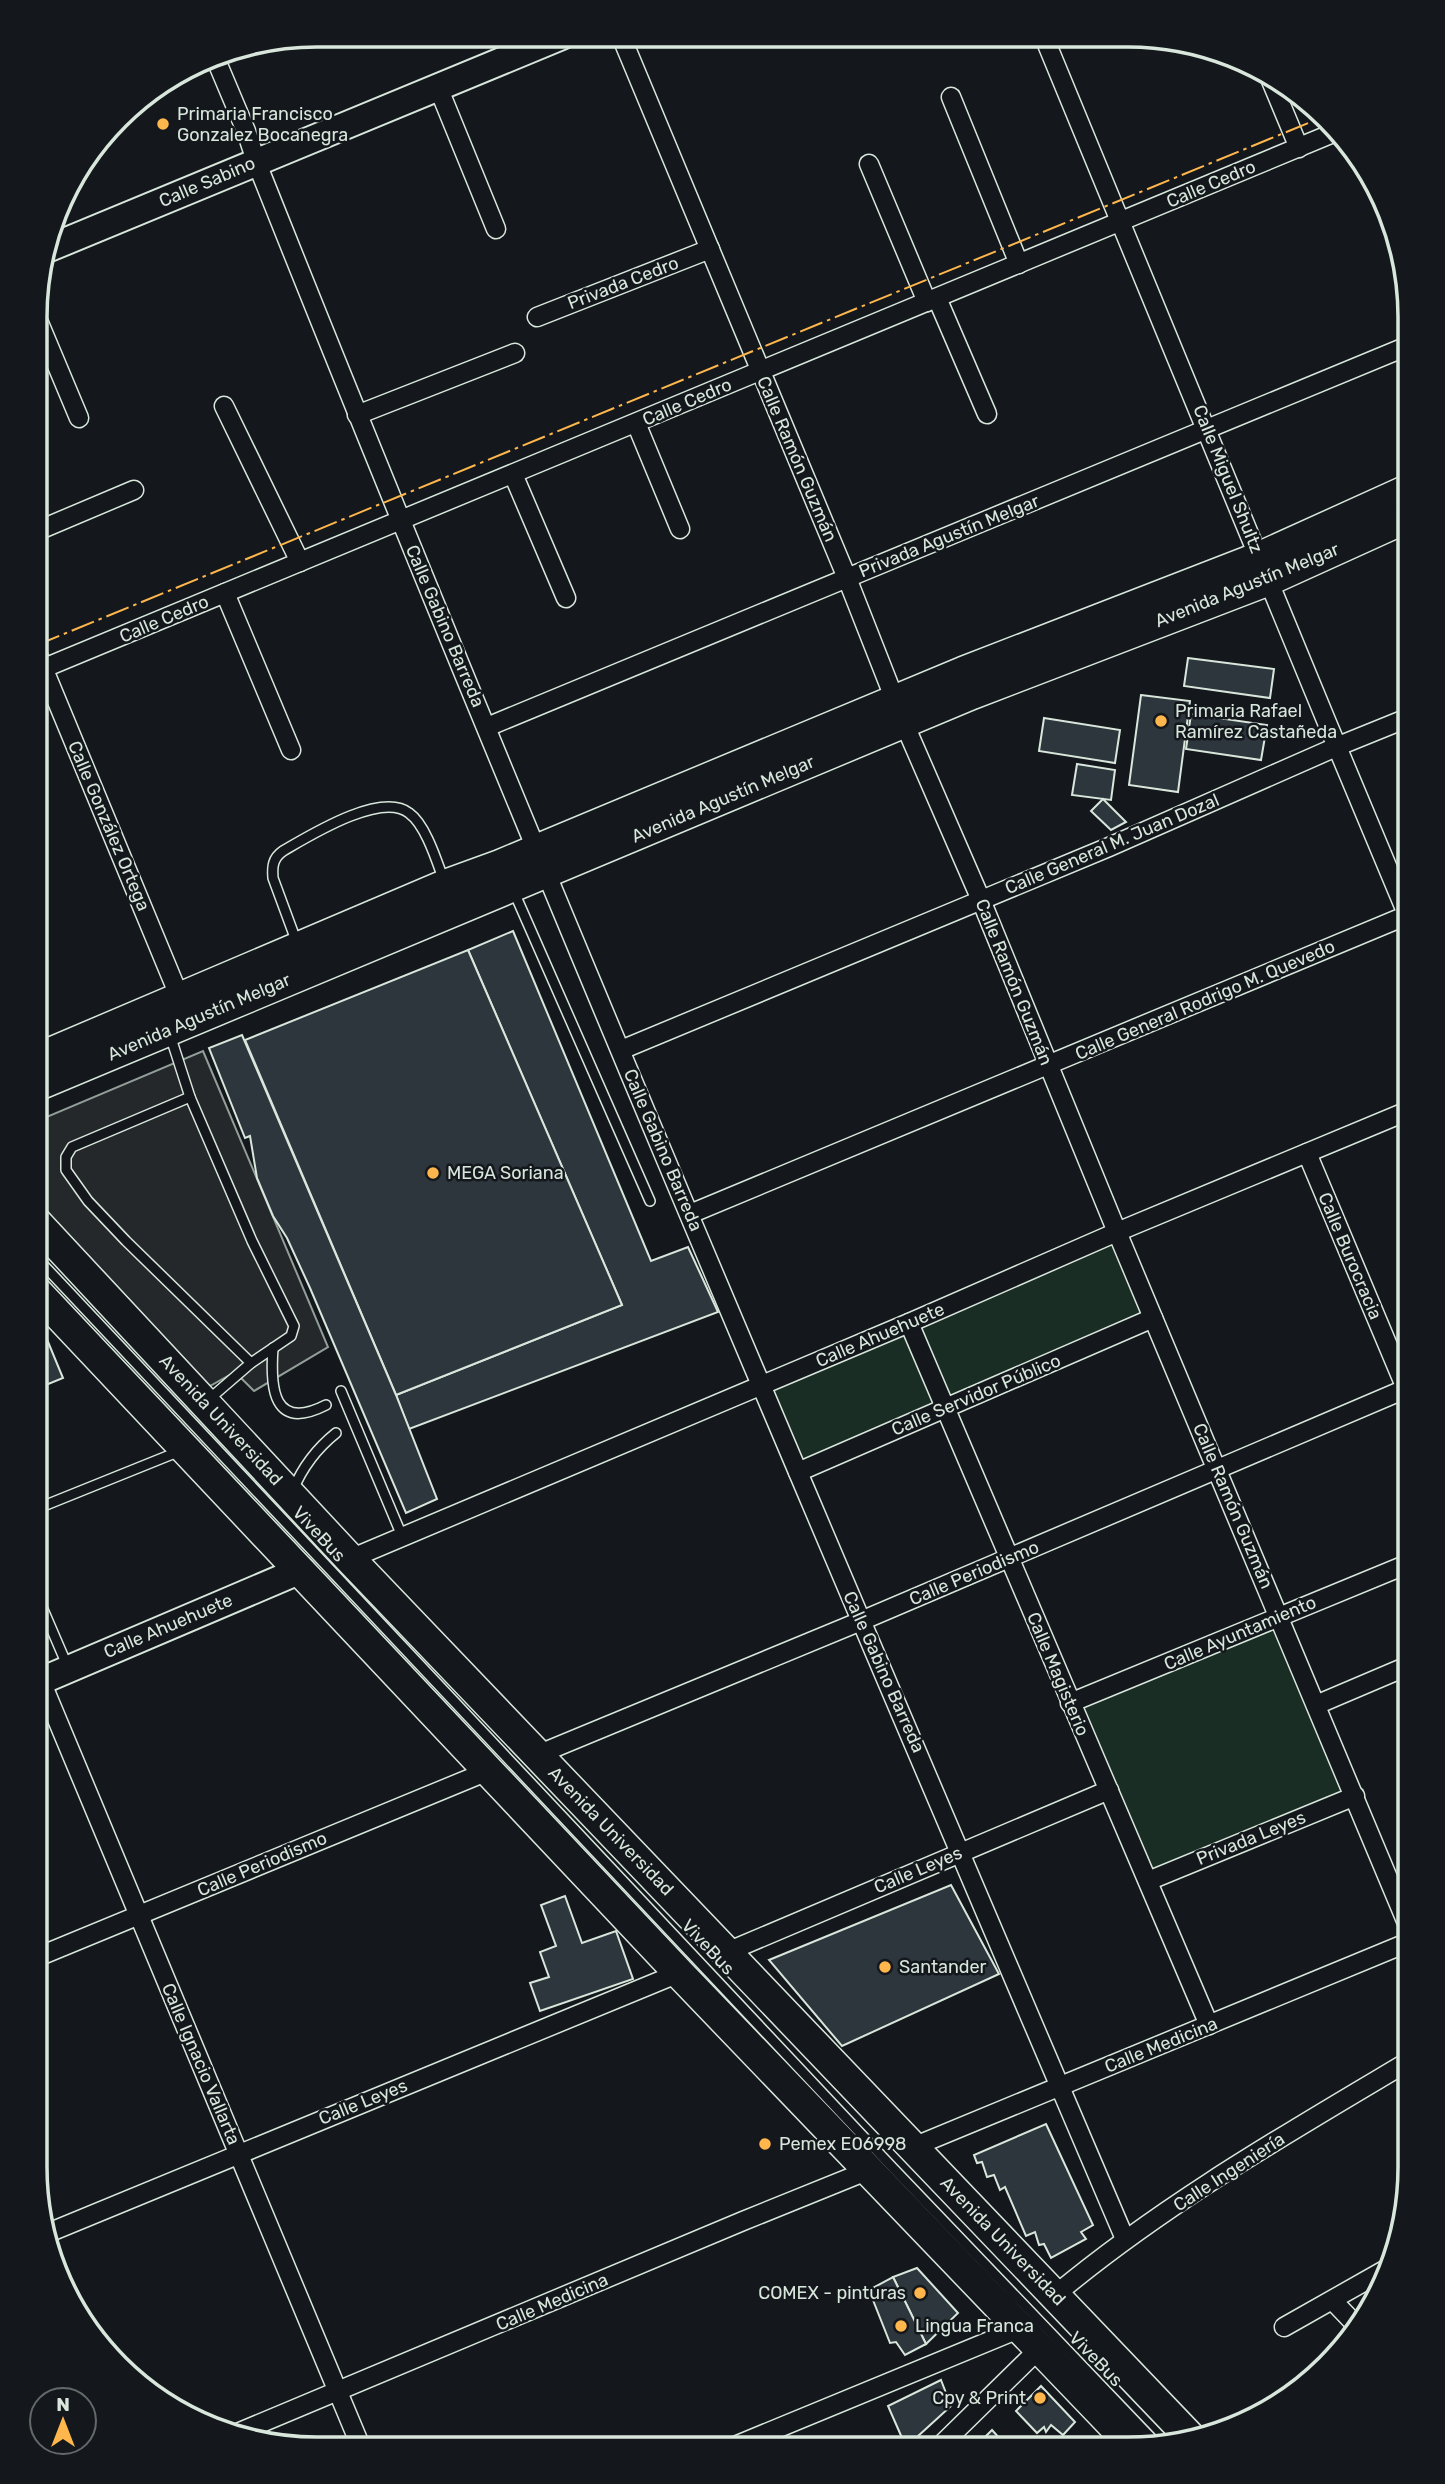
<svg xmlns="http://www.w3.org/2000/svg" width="1445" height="2484" viewBox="0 0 1445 2484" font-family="Rubik,sans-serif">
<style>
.green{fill:#1a2d24;stroke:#939e99;stroke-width:2}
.parking{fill:#24282b;stroke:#939e99;stroke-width:2}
.building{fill:#2c363c;stroke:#d8e6dc;stroke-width:2}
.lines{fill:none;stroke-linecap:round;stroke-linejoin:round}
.lane-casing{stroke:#d8e6dc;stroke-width:12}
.street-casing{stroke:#d8e6dc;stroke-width:21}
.secondary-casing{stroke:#d8e6dc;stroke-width:30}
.primary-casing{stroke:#d8e6dc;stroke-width:33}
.lane{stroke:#14181c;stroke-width:9}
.street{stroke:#14181c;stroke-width:18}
.secondary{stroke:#14181c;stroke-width:26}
.primary{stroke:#14181c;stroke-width:30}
.power{stroke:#ffb74d;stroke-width:2;stroke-dasharray:24 5 3.5 5;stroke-linecap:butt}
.poi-dot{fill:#ffb74d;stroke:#14181c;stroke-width:2.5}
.labels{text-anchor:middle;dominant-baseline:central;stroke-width:5;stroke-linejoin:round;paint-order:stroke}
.poi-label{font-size:18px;fill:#d8e6dc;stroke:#14181c;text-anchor:start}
.street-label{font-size:18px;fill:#d8e6dc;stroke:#14181c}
.rim{fill:none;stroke:#d8e6dc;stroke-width:3.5}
</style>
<rect width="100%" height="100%" fill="#14181c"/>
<g class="green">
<polygon points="1117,1232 1153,1318 798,1472 761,1386"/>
<polygon points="1280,1616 1355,1796 1148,1881 1070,1703"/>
</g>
<polygon class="parking" points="203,1051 328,1347 254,1391 235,1372 210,1386 36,1200 36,1124 44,1118"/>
<g class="building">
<polygon points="1188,658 1274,669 1270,698 1184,686"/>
<polygon points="1141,695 1190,701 1178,792 1129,785"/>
<polygon points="1191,714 1267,725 1261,760 1186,749"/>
<polygon points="1044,718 1120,730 1115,763 1039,751"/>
<polygon points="1077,764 1115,770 1111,800 1072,795"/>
<polygon points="1103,799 1126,822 1111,830 1091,811"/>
<polygon points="513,931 651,1261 688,1247 718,1312 409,1429 396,1395 622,1305 468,950"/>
<polygon points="468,950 622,1305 396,1395 245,1040"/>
<polygon points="242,1035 396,1395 437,1499 406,1513 310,1288 287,1238 273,1216 257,1178 250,1136 245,1138 209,1048"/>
<polygon points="46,1337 63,1378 36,1389 36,1342"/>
<polygon points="951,1885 999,1974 842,2046 769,1960"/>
<polygon points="565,1896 582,1943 616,1931 633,1979 540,2011 530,1983 549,1977 540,1952 556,1946 541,1905"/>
<polygon points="1046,2124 1093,2225 1081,2232 1086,2239 1051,2258 1044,2244 1039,2245 1035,2232 1026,2236 1005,2187 1000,2190 994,2175 987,2177 982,2162 977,2163 974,2155"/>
<polygon points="917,2268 958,2313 926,2344 893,2277"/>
<polygon points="893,2277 926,2344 905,2355 896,2342 890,2343 869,2290"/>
<polygon points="941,2380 951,2406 906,2447 888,2406"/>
<polygon points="1041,2386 1075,2422 1063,2435 1051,2425 1046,2432 1044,2427 1037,2433 1016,2411"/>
<polygon points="992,2430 1009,2449 973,2449"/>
</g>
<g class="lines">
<g class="lane-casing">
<g id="lane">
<polyline points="514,892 650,1201"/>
<path d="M297,943l-24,-65c-1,-12 0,-20 10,-27 26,-15 98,-60 126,-38 17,12 28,49 35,68"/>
<polyline points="170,1035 190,1097 252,1241 294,1326 291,1336 251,1363 207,1401"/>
<polyline points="190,1097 72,1147 66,1157 66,1170 88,1201 126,1241 251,1363"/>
<polyline points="36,1257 893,2168 1156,2443"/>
<path d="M273,1348c-3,40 0,84 53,57"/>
<polyline points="341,1391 402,1536"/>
<path d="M293,1490c10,-24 23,-41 43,-57"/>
<polyline points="36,1509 180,1451"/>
<polyline points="36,1593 67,1665"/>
</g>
</g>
<g class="street-casing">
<g id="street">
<polyline points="621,36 847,578 904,723 981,900 1117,1232 1409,1928"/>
<path d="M1044,37c122,294 242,590 366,884"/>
<path d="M214,55l32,76 10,30c278,698 574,1388 869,2078"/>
<polyline points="1269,76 1299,148"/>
<polyline points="438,87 496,229"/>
<polyline points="951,97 1019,264"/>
<polyline points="869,164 927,302"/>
<polyline points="937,298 987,414"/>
<polyline points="537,317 710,249"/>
<polyline points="37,318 79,418"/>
<polyline points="224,406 300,562"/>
<polyline points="357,415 515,353"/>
<polyline points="636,423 680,529"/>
<polyline points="513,474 566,598"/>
<polyline points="37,531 134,490"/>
<polyline points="225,593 291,750"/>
<polyline points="37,653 180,998"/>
<polyline points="37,671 1338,131"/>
<polyline points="487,727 1410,345"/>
<polyline points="621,1050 1109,847 1336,747 1410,717"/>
<polyline points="1307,1153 1410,1398"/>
<polyline points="690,1214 1410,914"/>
<polyline points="909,1323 1209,2025"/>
<polyline points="798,1472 1153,1318"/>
<polyline points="350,1559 909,1323 1117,1232 1410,1110"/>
<polyline points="41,1681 361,2447"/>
<polyline points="1070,1703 1410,1563"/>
<polyline points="1316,1705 1410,1665"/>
<polyline points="537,1755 861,1621 1410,1387"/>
<polyline points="1148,1881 1355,1796"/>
<polyline points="727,1952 1109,1790"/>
<polyline points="35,1958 488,1771"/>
<polyline points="913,2147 1409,1942"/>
<polyline points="48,2233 679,1973"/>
<path d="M1055,2295c109,-91 233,-162 354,-234"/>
<polyline points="1333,2301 1358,2327"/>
<polyline points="1284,2327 1390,2267"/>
<polyline points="235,2434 743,2221 869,2170"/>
<polyline points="730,2448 1021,2328"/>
<polyline points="938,2448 1040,2348"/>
</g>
</g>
<g class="secondary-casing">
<g id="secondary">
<polyline points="47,249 562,36"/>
<polyline points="36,1683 301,1570"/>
</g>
</g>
<g class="primary-casing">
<g id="primary">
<polyline points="36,1059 445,885 500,865 963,672 1260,557 1410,489"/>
<polyline points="36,1086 972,694 1269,580 1410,516"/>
<polyline points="36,1222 350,1559 1190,2437"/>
<polyline points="36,1291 679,1973 1135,2448"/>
</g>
</g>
<use href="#lane" class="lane"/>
<use href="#street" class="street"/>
<use href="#secondary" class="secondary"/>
<use href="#primary" class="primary"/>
<polyline class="power" points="37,645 1323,117"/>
</g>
<g class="poi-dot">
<circle cx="163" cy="124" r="7"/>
<circle cx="1161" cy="721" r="7"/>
<circle cx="433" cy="1173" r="7"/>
<circle cx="885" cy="1967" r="7"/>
<circle cx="765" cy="2144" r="7"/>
<circle cx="920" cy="2293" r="7"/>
<circle cx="901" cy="2326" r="7"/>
<circle cx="1040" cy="2398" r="7"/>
</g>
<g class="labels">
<g class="poi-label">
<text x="177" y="114">Primaria Francisco<tspan x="177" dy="21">Gonzalez Bocanegra</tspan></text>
<text x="1175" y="711">Primaria Rafael<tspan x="1175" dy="21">Ramírez Castañeda</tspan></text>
<text x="447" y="1173">MEGA Soriana</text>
<text x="899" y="1967">Santander</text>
<text x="779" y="2144">Pemex E06998</text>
<text x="906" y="2293" text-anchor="end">COMEX - pinturas</text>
<text x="915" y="2326">Lingua Franca</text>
<text x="1026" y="2398" text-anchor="end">Cpy &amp; Print</text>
</g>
<g class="street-label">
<text transform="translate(207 182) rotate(-23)">Calle Sabino</text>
<text transform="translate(1211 184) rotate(-23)">Calle Cedro</text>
<text transform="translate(623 283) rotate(-21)">Privada Cedro</text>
<text transform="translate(687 402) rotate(-23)">Calle Cedro</text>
<text transform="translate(797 459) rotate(67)">Calle Ramón Guzmán</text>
<text transform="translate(1228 479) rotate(68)">Calle Miguel Shultz</text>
<text transform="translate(949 536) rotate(-22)">Privada Agustín Melgar</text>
<text transform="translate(1247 585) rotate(-22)">Avenida Agustín Melgar</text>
<text transform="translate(164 619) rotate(-23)">Calle Cedro</text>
<text transform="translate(445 626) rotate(67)">Calle Gabino Barreda</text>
<text transform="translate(723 799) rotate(-23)">Avenida Agustín Melgar</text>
<text transform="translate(109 826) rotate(67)">Calle González Ortega</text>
<text transform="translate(1112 844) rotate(-23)">Calle General M. Juan Dozal</text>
<text transform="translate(1014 982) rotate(68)">Calle Ramón Guzmán</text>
<text transform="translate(1205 1000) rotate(-23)">Calle General Rodrigo M. Quevedo</text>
<text transform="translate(199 1017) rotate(-23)">Avenida Agustín Melgar</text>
<text transform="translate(663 1150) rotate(67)">Calle Gabino Barreda</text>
<text transform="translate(1350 1256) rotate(67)">Calle Burocracia</text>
<text transform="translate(880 1335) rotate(-23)">Calle Ahuehuete</text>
<text transform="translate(976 1395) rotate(-23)">Calle Servidor Público</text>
<text transform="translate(221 1420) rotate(47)">Avenida Universidad</text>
<text transform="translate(1233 1506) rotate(67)">Calle Ramón Guzmán</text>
<text transform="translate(319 1534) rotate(47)">ViveBus</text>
<text transform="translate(974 1573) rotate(-23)">Calle Periodismo</text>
<text transform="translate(168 1626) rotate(-23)">Calle Ahuehuete</text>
<text transform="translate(1240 1633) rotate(-23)">Calle Ayuntamiento</text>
<text transform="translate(884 1672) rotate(66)">Calle Gabino Barreda</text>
<text transform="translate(1058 1674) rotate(67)">Calle Magisterio</text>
<text transform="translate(611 1831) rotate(46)">Avenida Universidad</text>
<text transform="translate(1251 1838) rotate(-22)">Privada Leyes</text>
<text transform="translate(262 1864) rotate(-23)">Calle Periodismo</text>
<text transform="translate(918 1870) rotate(-23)">Calle Leyes</text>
<text transform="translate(708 1947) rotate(47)">ViveBus</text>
<text transform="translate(1161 2045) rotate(-22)">Calle Medicina</text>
<text transform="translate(201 2064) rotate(67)">Calle Ignacio Vallarta</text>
<text transform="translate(363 2102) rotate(-22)">Calle Leyes</text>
<text transform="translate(1229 2172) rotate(-33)">Calle Ingeniería</text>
<text transform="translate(1003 2241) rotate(46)">Avenida Universidad</text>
<text transform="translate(552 2302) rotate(-23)">Calle Medicina</text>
<text transform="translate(1096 2359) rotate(46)">ViveBus</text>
</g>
</g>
<path d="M0 0H1445V2484H0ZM317 47H1128A270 270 0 0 1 1398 317V2167A270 270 0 0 1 1128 2437H317A270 270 0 0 1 47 2167V317A270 270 0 0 1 317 47Z" fill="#14181c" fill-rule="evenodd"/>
<path class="rim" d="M317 47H1128A270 270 0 0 1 1398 317V2167A270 270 0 0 1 1128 2437H317A270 270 0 0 1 47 2167V317A270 270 0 0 1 317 47Z"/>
<g transform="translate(63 2421)"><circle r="33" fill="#14181c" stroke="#626a69" stroke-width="2"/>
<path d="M0-5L12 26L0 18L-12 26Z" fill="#ffb74d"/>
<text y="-10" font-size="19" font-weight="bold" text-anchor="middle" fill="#d8e6dc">N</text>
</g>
</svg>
